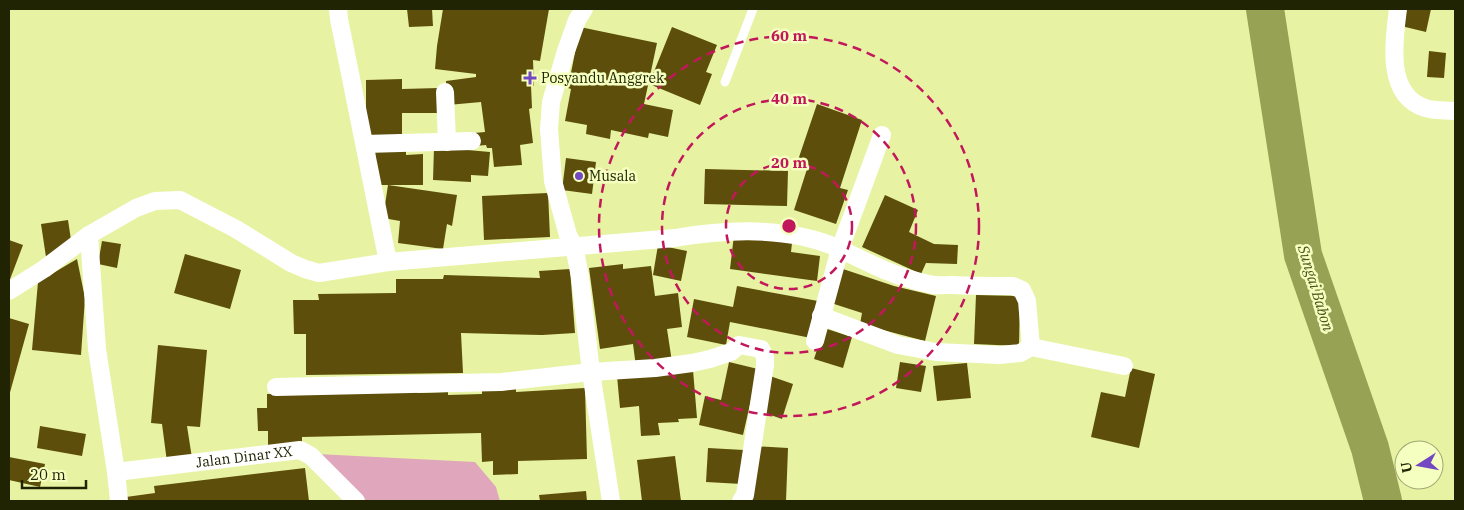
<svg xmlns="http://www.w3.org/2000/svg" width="1464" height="510" viewBox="0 0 1464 510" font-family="'IBM Plex Serif',serif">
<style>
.green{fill:#e0a6bb}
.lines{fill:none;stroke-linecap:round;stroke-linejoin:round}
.river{stroke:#98a254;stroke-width:38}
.building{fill:#5d4e0b}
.lane{stroke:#fff;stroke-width:9}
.street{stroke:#fff;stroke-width:18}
.ring{fill:none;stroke:#c2185b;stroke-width:2.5;stroke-dasharray:9 6}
.poi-dot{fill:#7349c2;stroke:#f5ffbf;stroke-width:2}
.labels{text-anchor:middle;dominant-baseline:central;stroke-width:5;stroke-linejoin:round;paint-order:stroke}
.poi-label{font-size:14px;fill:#202403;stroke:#f5ffbf;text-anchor:start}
.street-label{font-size:14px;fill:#202403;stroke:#f5ffbf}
.water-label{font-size:15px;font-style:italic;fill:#4d541a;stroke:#f5ffbf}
.centre{fill:#c2185b;stroke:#f5ffbf;stroke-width:2.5}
.ring-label{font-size:15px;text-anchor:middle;font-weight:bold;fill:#c2185b;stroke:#f5ffbf;stroke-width:5;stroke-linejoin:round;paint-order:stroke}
</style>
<rect width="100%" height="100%" fill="#e7f3a3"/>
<polygon class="green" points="317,454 475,462 496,487 500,501 361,501"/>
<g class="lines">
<polyline class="river" points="1265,9 1303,255 1370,448 1383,501"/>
</g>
<g class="building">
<polygon points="407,9 432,9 433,26 409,27"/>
<polygon points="443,9 549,9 540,61 533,60 534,86 531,86 532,108 529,109 533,143 520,145 522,165 494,167 492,148 487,148 486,145 475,146 474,133 485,132 481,102 448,105 446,81 476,77 476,74 435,69 437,46"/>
<polygon points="1401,9 1431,9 1426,32 1397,25"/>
<polygon points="580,27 657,43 644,104 673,110 668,137 649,133 648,138 611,130 610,139 586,134 587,125 565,121 571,89 568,88"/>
<polygon points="672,27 717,45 706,72 712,74 700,105 649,84"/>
<polygon points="1429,51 1446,53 1444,78 1427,77"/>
<polygon points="402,79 402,89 439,88 439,113 402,113 402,135 366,135 366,80"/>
<polygon points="817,104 862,120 840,188 848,190 836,224 794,210 807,169 796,166"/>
<polygon points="375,147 406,147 406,155 423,154 423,185 376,185"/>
<polygon points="434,147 490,152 488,176 471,175 471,182 433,180"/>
<polygon points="566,158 596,162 592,194 562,190"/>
<polygon points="705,169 788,171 787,206 704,204"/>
<polygon points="388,185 457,195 452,226 447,224 443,249 398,243 400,221 383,218"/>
<polygon points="548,193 550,237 484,240 482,196"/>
<polygon points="885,195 918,210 909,232 934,244 958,245 957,264 926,263 921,274 862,247"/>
<polygon points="68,220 71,240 46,257 41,224"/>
<polygon points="734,235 792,243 791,252 820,256 817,281 730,269"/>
<polygon points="9,240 23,245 9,282"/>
<polygon points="102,241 121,244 117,268 98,264"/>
<polygon points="658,245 687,251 681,281 653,275"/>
<polygon points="185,254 241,270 230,309 174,293"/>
<polygon points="77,259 85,298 81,355 32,350 38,282"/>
<polygon points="623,264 623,269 651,266 655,296 678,293 682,327 667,329 672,362 636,367 633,344 600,349 589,268"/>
<polygon points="570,269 575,333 542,335 461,333 463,373 306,375 306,334 294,334 293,300 319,300 318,294 396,293 396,279 443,279 444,275 540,278 539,271"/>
<polygon points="843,269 894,286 936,296 925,341 860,324 862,313 831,303"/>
<polygon points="737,286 818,301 811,338 730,322 726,345 687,337 694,299 733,307"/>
<polygon points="976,295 1020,296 1019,346 974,344"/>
<polygon points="9,318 29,324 9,396"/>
<polygon points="824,328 852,337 843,368 814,359"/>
<polygon points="158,345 207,350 200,427 187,426 192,458 167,462 162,424 151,423"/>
<polygon points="729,362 758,369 743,435 699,425 705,396 721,400"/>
<polygon points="900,362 926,366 921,392 896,388"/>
<polygon points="967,363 971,398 937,401 933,366"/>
<polygon points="1131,368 1155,374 1139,448 1091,437 1101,392 1125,397"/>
<polygon points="693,370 697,418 678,419 679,422 658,423 660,435 641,436 639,406 620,408 617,376"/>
<polygon points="770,376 793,384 782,419 759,411"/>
<polygon points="516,388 516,392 585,388 587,459 518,461 518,474 493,475 493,461 482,462 481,433 302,437 302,446 268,447 268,431 258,431 257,408 267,408 267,394 417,391 417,393 448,392 448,395 482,394 482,389"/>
<polygon points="40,426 86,434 82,456 37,448"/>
<polygon points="752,446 788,448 786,501 750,501"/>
<polygon points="708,448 744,450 742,484 706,482"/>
<polygon points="675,456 681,501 642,501 637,460"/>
<polygon points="9,457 45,464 40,487 9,480"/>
<polygon points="305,468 309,501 127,501 126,497 155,493 154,486"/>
<polygon points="586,491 587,501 540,501 539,495"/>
</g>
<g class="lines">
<polyline class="lane" points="725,82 753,9"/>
<g class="street">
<polyline points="338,9 339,19 388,262"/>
<polyline points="584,9 577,20 566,51 551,102 549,129 553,181 568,235 574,246 580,277 591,372 611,501"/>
<path d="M1398,9c-4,31 -13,86 27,99 9,3 21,2 30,3"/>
<polyline points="445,92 447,142"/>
<polyline points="365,144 472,141"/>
<polyline points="89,235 97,349 116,472 119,501"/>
<path d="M9,291l35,-22 45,-34 47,-27 19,-7 25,-1 56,29 55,34 14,6 14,4 69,-11 287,-24c53,-9 115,-12 165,11 29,14 57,29 89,35 7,2 15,1 23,1 20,1 40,1 61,1l9,4 5,11 4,46"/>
<polyline points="821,316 898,345 936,352 999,355 1020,353 1031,347 1124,366"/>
<polyline points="815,341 840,249 882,135"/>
<polyline points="276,387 501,382 591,372 655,368 692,363 710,359 731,352 739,345 761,349 765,357 765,365 745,495 741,501"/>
<path id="s1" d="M116,472l184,-22 11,6 45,45"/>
</g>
</g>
<g class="ring">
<circle cx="789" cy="226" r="63"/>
<circle cx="789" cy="226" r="127"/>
<circle cx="789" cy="226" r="190"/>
</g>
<g class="poi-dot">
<path d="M527.5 70.5h5v5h5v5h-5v5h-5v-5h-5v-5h5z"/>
<circle cx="579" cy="176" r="5"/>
</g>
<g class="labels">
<g class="poi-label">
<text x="541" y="78">Posyandu Anggrek</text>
<text x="589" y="176">Musala</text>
</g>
<g class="street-label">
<text stroke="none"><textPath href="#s1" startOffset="129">Jalan Dinar XX</textPath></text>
</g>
<g class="water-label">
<text transform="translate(1316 288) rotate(73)">Sungai Babon</text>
</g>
</g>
<circle cx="789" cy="226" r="8" class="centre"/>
<g class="ring-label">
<text x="789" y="41">60 m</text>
<text x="789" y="104">40 m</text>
<text x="789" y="168">20 m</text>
</g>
<rect width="1464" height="510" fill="none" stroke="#202403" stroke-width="20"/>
<g transform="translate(1419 465) rotate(259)"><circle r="24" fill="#f5ffbf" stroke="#a0a774"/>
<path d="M0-4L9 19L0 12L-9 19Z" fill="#7349c2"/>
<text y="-8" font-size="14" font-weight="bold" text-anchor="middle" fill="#202403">U</text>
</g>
<path d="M22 480v8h64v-8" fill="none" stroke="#202403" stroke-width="2.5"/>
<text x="30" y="480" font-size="15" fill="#202403" stroke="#f5ffbf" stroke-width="4" paint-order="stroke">20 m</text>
</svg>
